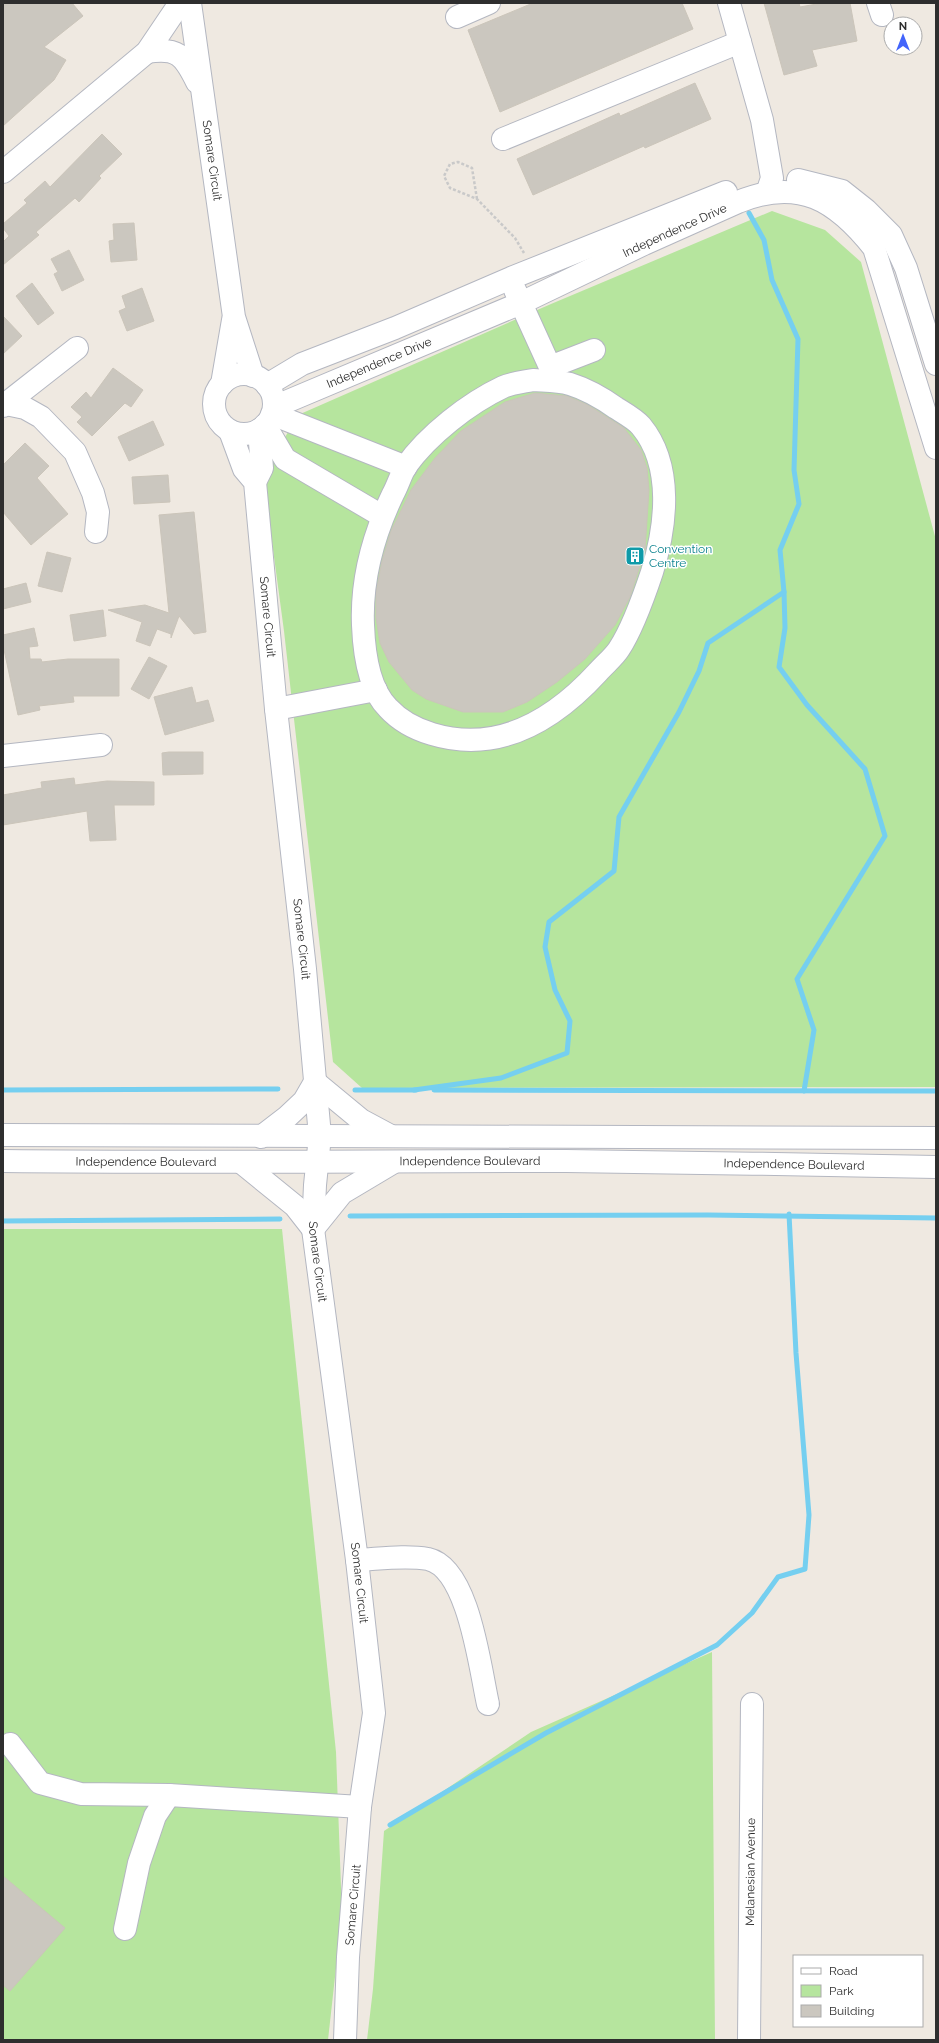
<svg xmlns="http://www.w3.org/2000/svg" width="939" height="2043" viewBox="0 0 939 2043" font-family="Raleway,sans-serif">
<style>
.green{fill:#b6e59e}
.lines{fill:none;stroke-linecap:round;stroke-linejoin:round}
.stream{stroke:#75cff0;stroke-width:5}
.building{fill:#cbc7bf;stroke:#cbc5ba}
.minor-casing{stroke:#b4b7c1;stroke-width:24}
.path{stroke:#c9c9c9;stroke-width:2.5;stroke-dasharray:3 2;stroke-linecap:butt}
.minor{stroke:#fff;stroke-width:22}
.labels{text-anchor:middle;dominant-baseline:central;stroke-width:3;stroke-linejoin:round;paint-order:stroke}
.street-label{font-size:12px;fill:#2e2e2e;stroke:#fff}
.culture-label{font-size:12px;fill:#0d838f;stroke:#fff;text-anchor:start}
</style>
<rect width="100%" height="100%" fill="#efe9e1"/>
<g class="green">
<polygon points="772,211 825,230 861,262 936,540 936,1087 362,1088 333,1062 284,631 263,475 298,415 551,304"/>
<polygon points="3,1229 282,1229 336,1752 342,1914 328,2040 3,2040"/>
<polygon points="712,1652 715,2040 367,2040 373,1989 384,1831 531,1732"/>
</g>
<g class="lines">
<g class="stream">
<polyline points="749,213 764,240 772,280 798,339 794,470 799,504 780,550 784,592 785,628 779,667 807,705 865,769 885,836 797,979 814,1030 804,1091"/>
<polyline points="3,1090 278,1089"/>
<polyline points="355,1090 416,1090"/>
<polyline points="414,1090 501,1078 567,1053 570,1021 555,990 545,947 549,922 614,871 619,817 679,712 699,671 708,643 784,592"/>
<polyline points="434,1090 936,1091"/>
<polyline points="350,1216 708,1215 936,1218"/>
<polyline points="3,1221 280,1219"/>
<polyline points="390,1825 546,1733 717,1645 752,1613 778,1577 805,1569 809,1515 796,1353 789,1214"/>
</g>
</g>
<g class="building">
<polygon points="3,3 72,3 83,16 44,47 66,60 54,80 3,126"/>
<polygon points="533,3 682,3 693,29 500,112 468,30"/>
<polygon points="764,3 799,3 800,7 822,3 850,3 857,41 812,50 817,66 784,75"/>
<polygon points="695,83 711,119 645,148 644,146 533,195 517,159 619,113 620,116"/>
<polygon points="102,134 122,154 99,176 101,178 79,202 75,198 36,232 39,235 3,265 3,242 9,236 3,228 3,224 27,203 24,200 45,181 50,187"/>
<polygon points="134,223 137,260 111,262 109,241 114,240 113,224"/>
<polygon points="69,250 84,280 62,291 54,274 58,272 51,259"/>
<polygon points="32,283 54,313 38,325 16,296"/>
<polygon points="142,288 154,321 127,331 119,311 126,308 122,296"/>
<polygon points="3,316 22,336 3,354"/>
<polygon points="113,368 143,390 131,407 125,403 92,436 77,422 82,417 71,407 86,392 91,398"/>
<polygon points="535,393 567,396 588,405 624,428 641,450 647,468 649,490 645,550 630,597 615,625 585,659 557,682 527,702 503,712 463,712 426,699 412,690 389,662 380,643 376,618 376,592 382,561 391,531 411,490 435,458 461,431 505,402"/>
<polygon points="153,421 164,445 129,461 118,437"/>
<polygon points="25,443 49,466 37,478 68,514 31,545 3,512 3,465"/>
<polygon points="168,475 170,502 134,504 132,477"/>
<polygon points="194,512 206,632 194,634 179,616 171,638 171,634 157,629 150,646 136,641 142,622 108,610 145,605 169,613 159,515"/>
<polygon points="47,552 71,558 62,592 38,586"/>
<polygon points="26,583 31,602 3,609 3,589"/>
<polygon points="103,610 106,636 74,641 70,615"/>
<polygon points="34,628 38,646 29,647 30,659 41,659 42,662 68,659 119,659 119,696 73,696 74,702 39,706 40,710 18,715 3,645 3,635"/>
<polygon points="149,657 167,666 149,699 131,689"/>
<polygon points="192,687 196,703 208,700 214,721 165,735 154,697"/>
<polygon points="169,752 203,752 203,774 163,775 162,753"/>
<polygon points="74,778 75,785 107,781 154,782 154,805 114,805 116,840 90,841 87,811 3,825 3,795 42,788 41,782"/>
<polygon points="3,1876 65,1928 10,1991 3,1985"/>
</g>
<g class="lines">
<g class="minor-casing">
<g id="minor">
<path id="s1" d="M190,3l44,314 19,59"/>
<polyline points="729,3 762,120 772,178 767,193"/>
<polyline points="878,3 882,15"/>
<polyline points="457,17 489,3"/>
<path d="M147,52c30,-5 37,3 50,30"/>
<polyline points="503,139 740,42"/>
<polyline points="3,172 147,52 180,3"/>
<polyline points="798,180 842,191 866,210 891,235 906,268 936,364"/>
<polyline points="515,290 550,367 594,350"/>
<circle cx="244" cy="404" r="30"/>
<path d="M533,380c12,1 25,1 37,4 16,5 32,14 46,24 8,5 19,11 25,18 33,40 25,101 11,146 -7,21 -21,59 -33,77 -5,8 -14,15 -21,23 -44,48 -100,82 -166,62 -17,-5 -32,-13 -44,-26 -20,-20 -24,-56 -25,-83 -2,-47 10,-89 30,-131 5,-9 8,-20 13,-28 22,-31 63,-63 97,-79 9,-4 20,-5 30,-7z"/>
<polyline points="222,384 233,320"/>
<polyline points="267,385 302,364 395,328 511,278 726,192"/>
<polyline points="6,404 25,408 41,417 75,452 93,493 98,512 96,532"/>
<polyline points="3,406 77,348"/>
<path id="s2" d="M274,407l247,-104 123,-59 94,-42c61,-25 98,-2 136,46l62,200"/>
<polyline points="272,414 406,467"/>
<polyline points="265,425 285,459 382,516"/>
<path id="s3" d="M230,431l14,38 11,13 21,227 29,260 15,167 -5,49 -2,44 44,331 17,153 -14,94 -12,150 -3,83"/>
<polyline points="255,482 262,468 259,430"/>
<polyline points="276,709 376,690"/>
<polyline points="3,756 101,745"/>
<polyline points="315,1082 361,1120 389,1135"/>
<polyline points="3,1135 936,1138"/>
<polyline points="261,1137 287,1117 304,1101 315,1082"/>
<path id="s4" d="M3,1161c188,2 375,0 563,0 123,1 247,4 370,6"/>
<polyline points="242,1163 295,1206 313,1229"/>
<polyline points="313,1229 342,1193 394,1162"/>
<path d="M357,1560c22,-1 48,-5 71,-1 41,9 52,110 60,145"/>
<polyline points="10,1744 40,1783 81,1794 169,1795 360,1807"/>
<polyline points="125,1929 139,1863 155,1816 169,1795"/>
<path id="s5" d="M749,2040l3,-336"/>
</g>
</g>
<polyline class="path" points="477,199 472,168 458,162 450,164 444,176 450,188 477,199 515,238 524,253"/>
<use href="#minor" class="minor"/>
</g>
<defs>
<g id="building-square" transform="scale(1)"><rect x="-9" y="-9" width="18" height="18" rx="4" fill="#0f9aa8" stroke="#fff"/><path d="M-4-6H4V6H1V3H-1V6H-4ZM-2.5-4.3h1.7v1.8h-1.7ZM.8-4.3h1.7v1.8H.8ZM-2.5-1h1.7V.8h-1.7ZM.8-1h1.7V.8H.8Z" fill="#fff"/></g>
</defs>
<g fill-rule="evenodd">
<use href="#building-square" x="635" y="556"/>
</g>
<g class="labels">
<g class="street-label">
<text stroke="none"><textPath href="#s1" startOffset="159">Somare Circuit</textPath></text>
<text stroke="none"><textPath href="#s2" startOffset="438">Independence Drive</textPath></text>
<text stroke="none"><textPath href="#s2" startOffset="114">Independence Drive</textPath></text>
<text stroke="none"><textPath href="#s3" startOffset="193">Somare Circuit</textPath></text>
<text stroke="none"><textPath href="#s3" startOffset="517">Somare Circuit</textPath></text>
<text stroke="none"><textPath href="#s4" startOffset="143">Independence Boulevard</textPath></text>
<text stroke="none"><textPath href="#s4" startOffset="467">Independence Boulevard</textPath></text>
<text stroke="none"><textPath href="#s4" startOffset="791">Independence Boulevard</textPath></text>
<text stroke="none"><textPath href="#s3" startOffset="841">Somare Circuit</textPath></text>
<text stroke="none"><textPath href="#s3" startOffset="1165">Somare Circuit</textPath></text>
<text stroke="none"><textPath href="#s5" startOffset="168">Melanesian Avenue</textPath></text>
<text transform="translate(353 1905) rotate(-85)">Somare Circuit</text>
</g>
<g class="culture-label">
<text x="649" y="549">Convention<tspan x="649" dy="14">Centre</tspan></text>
</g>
</g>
<rect width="939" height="2043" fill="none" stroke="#2e2e2e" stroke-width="8"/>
<rect x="793" y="1955" width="130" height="72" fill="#ffffff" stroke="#ababab"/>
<rect x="801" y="1968" width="20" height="6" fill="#ffffff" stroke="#ababab"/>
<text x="829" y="1975" font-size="12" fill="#2e2e2e">Road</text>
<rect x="801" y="1985" width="20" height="12" fill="#b6e59e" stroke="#ababab"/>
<text x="829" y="1995" font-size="12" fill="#2e2e2e">Park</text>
<rect x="801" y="2005" width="20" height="12" fill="#cbc7bf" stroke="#ababab"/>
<text x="829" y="2015" font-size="12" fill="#2e2e2e">Building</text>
<g transform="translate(903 36)"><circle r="19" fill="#ffffff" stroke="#ababab"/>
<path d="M0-3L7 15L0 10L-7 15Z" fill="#4264fb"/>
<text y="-6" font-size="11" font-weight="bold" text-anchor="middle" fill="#2e2e2e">N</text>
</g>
</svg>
